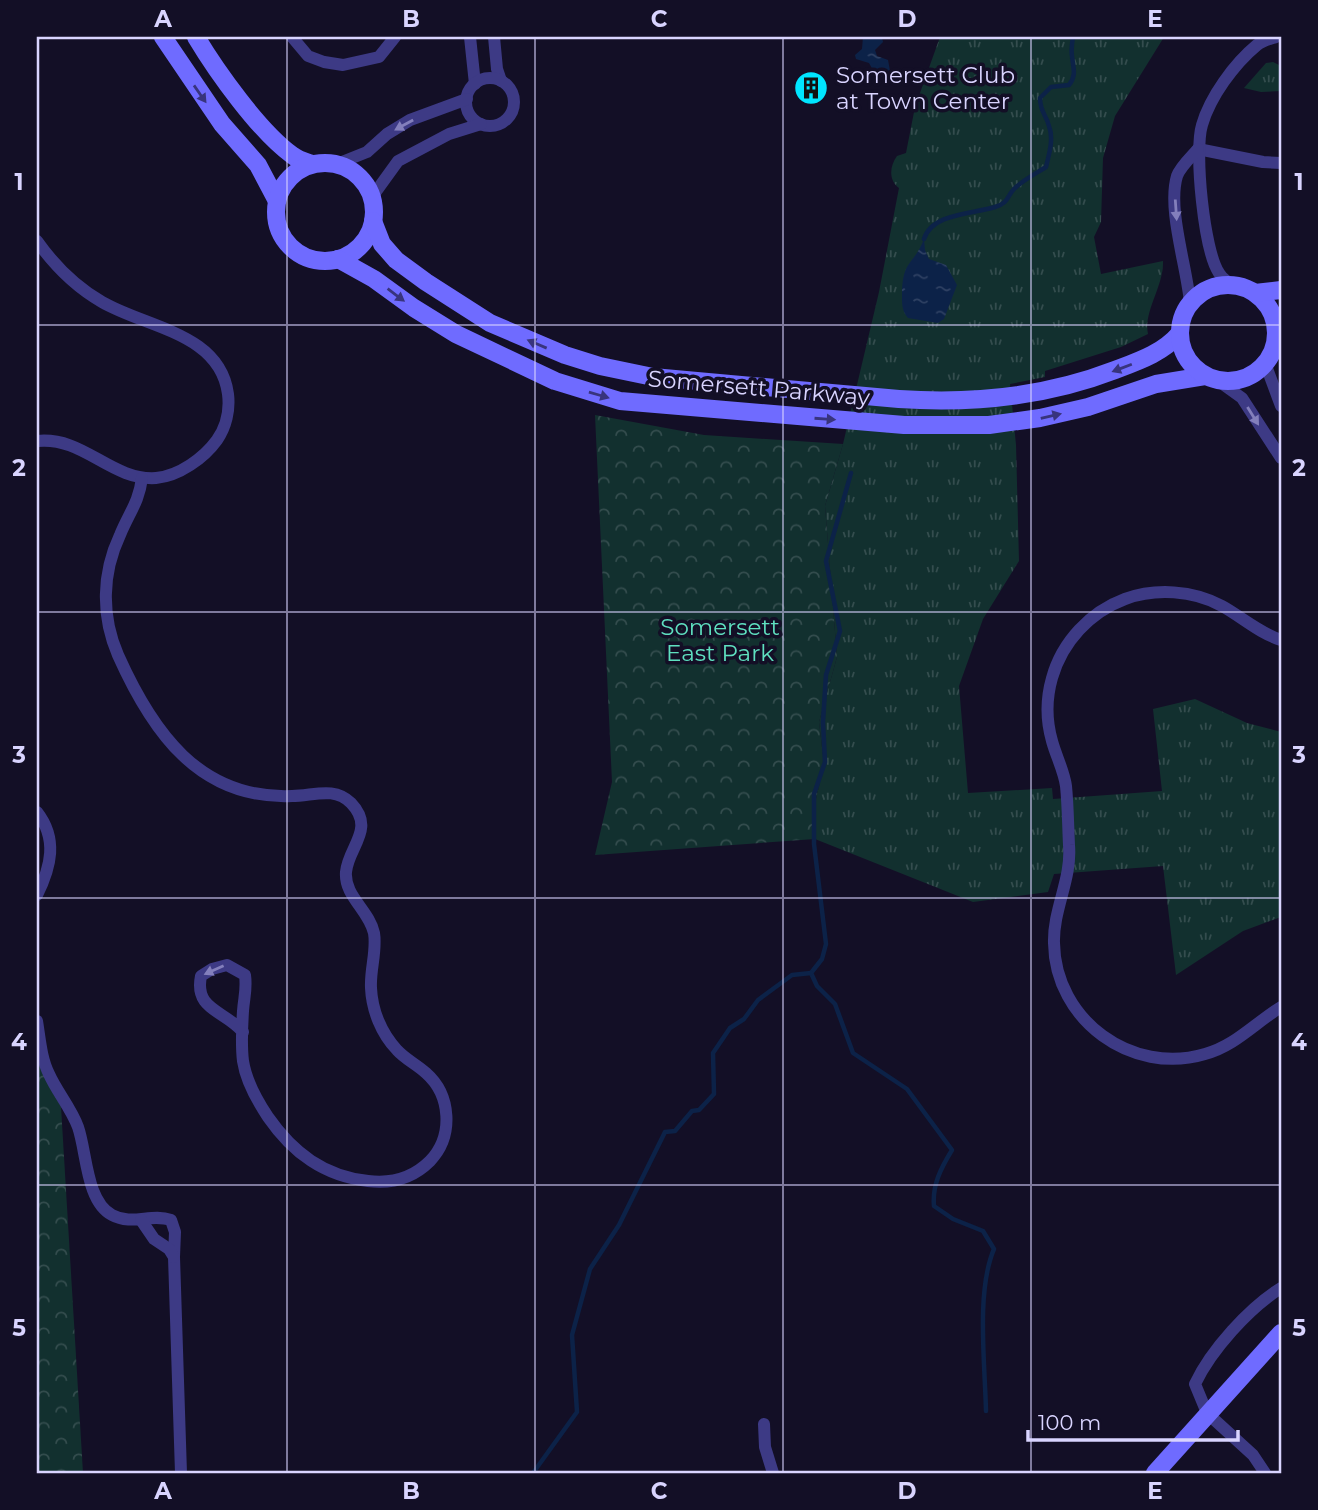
<svg xmlns="http://www.w3.org/2000/svg" width="1318" height="1510" viewBox="0 0 1318 1510" font-family="Montserrat,sans-serif">
<style>
.grass{fill:url(#grass-tufts)}
.park{fill:url(#park-crowns)}
.garden{fill:#12302f}
.water{fill:url(#water-ripples)}
.lines{fill:none;stroke-linecap:round;stroke-linejoin:round}
.stream{stroke:#0c2248;stroke-width:4.5}
.street{stroke:#3d3a85;stroke-width:12}
.secondary{stroke:#6f6bff;stroke-width:18}
.oneway{fill:#38347d}
.oneway2{fill:#837fbc}
.grid{fill:none;stroke:#d9d4ff;stroke-width:2;stroke-opacity:0.55}
.labels{text-anchor:middle;dominant-baseline:central;stroke-width:7;stroke-linejoin:round;paint-order:stroke}
.poi-label{font-size:23px;fill:#d9d4ff;stroke:#130f26;text-anchor:start}
.street-label{font-size:23px;fill:#d9d4ff;stroke:#130f26}
.park-label{font-size:23px;fill:#5fe0c0;stroke:#130f26}
.neatline{fill:none;stroke:#d9d4ff;stroke-width:2.5}
.grid-label{font-size:23px;text-anchor:middle;font-weight:bold;fill:#d9d4ff}
</style>
<defs>
<pattern id="grass-tufts" width="24" height="20" patternUnits="userSpaceOnUse" patternTransform="scale(1.75)"><rect width="24" height="20" fill="#12302f"/><path d="M3 7l-1-3M5 7V3M7 7l1-3M15 17l-1-3M17 17v-4M19 17l1-3" fill="none" stroke="#344d4e"/></pattern>
<pattern id="park-crowns" width="20" height="18" patternUnits="userSpaceOnUse" patternTransform="scale(1.75)"><rect width="20" height="18" fill="#12302f"/><path d="M2 6a3 3 0 1 1 6 0M12 15a3 3 0 1 1 6 0" fill="none" stroke="#344d4e"/></pattern>
<pattern id="water-ripples" width="26" height="14" patternUnits="userSpaceOnUse" patternTransform="scale(1.75)"><rect width="26" height="14" fill="#0c2248"/><path d="M2 4q2-2 4 0t4 0M15 11q2-2 4 0t4 0" fill="none" stroke="#2f4163"/></pattern>
</defs>
<rect width="100%" height="100%" fill="#130f26"/>
<g class="grass">
<path d="M940,37h224l-49,79 -12,42 -2,64 -7,15 7,37 62,-13c1,25 -20,51 -15,73l-27,13 -76,24v6l-35,7 6,61 3,116 -36,58 -24,67 9,107 84,-5 1,11 109,-8 -9,-82 42,-10 52,24 34,9v185l-38,14 -67,44 -13,-109 -109,8 -6,18 -75,10 -158,-63 -1,-31 10,-44 -5,-42 18,-65 -12,-151 18,-62 36,-152 20,-104c-10,-7 -10,-21 -2,-32l9,-3 9,-46z"/>
<polygon points="1273,62 1281,66 1281,91 1261,92 1244,88 1266,63"/>
</g>
<g class="park">
<polygon points="595,415 704,435 843,444 825,506 837,657 819,722 824,764 814,808 815,839 595,855 612,782"/>
<polygon points="37,1058 61,1107 83,1473 37,1473"/>
</g>
<polygon class="garden" points="745,629 746,655 721,657 719,630"/>
<g class="water">
<path d="M863,37l19,1 1,4 -8,8 2,6 11,4 2,11c-10,13 -16,1 -21,-8l-13,-4 -1,-4 7,-6z"/>
<path d="M924,239l1,11 4,9 17,6 11,20 -13,34 -6,4 -30,-5c-6,-7 -6,-13 -6,-22 0,-37 11,-29 22,-57z"/>
</g>
<g class="lines">
<g class="stream">
<path d="M924,239c8,-26 49,-25 71,-32 14,-4 12,-11 19,-18 9,-9 21,-15 32,-22 3,-13 8,-28 3,-41 -3,-12 -9,-14 -9,-28l11,-11 18,-2c8,-10 4,-18 3,-29 -1,-6 0,-13 1,-19"/>
<path d="M851,473l-25,88 14,70 -14,44 -3,47 2,40 -11,32v50l12,100 -4,15 -11,14 6,13 18,18 18,49 54,36 45,61c-11,18 -20,35 -18,56l19,13 30,12 11,18c-18,42 -9,115 -8,162"/>
<polyline points="533,1473 577,1412 572,1335 590,1269 619,1225 665,1132 675,1131 692,1111 699,1110 714,1094 713,1053 730,1028 744,1019 758,1000 792,975 811,973"/>
</g>
<g class="street">
<polyline points="292,37 308,56 324,62 343,65 379,57 395,37"/>
<polyline points="470,37 475,84"/>
<polyline points="494,37 497,69 501,81"/>
<circle cx="490" cy="102" r="24"/>
<polyline points="1198,149 1263,162 1281,163"/>
<polyline points="337,164 367,152 387,134 410,120 467,99"/>
<polyline points="372,197 398,161 449,134 481,124"/>
<path d="M37,241c17,24 39,46 65,61 45,26 118,31 126,92 2,16 -2,33 -11,46 -13,18 -38,36 -61,38 -45,3 -72,-42 -119,-37"/>
<path d="M1236,286c-7,-3 -13,-6 -17,-13 -15,-22 -25,-122 -17,-148 8,-28 32,-61 55,-80 5,-4 13,-6 19,-8"/>
<path d="M1190,303c-3,-36 -23,-94 -13,-127 3,-9 14,-19 21,-27"/>
<polyline points="1265,363 1281,406"/>
<polyline points="1217,380 1242,398 1281,458"/>
<path d="M142,478c-3,24 -13,35 -22,57 -18,38 -19,81 -2,120 34,76 81,145 174,141 21,0 42,-10 59,7 25,26 -3,44 -5,69 -2,24 23,38 28,61 3,18 -4,36 -3,55 1,22 10,45 26,62 8,9 19,14 29,23 25,22 28,63 4,88 -17,17 -38,23 -62,20 -44,-5 -75,-28 -100,-64 -12,-18 -22,-36 -25,-56 -2,-16 -1,-34 0,-50 1,-14 4,-22 2,-36l-18,-10 -15,4 -11,7c-7,34 23,34 42,56"/>
<path d="M1281,640c-22,-7 -39,-23 -59,-34 -29,-16 -67,-18 -97,-7 -35,13 -63,43 -73,79 -6,21 -6,42 0,63 4,15 12,30 14,45 2,20 2,39 3,59 3,34 -16,64 -15,98 1,77 78,133 151,111 30,-8 50,-31 76,-47"/>
<path d="M37,812c21,27 14,55 0,83"/>
<path d="M37,1021c3,18 4,37 12,53 8,18 22,34 29,53 9,26 8,74 34,88 20,11 39,-2 59,5l4,12 -1,25 7,216"/>
<polyline points="141,1220 154,1239 169,1249 174,1257"/>
<polyline points="764,1424 765,1447 773,1473"/>
<path d="M1265,1473l-12,-18 -46,-42 -12,-29c16,-34 54,-76 86,-96"/>
</g>
<g class="secondary">
<polyline points="163,37 222,124 258,165 277,201"/>
<path d="M196,37c21,35 63,94 96,118 6,5 14,7 20,9"/>
<circle cx="325" cy="212" r="49"/>
<path d="M373,221l9,23 14,16 30,22 64,41 75,32 35,11 53,11 246,22c74,5 146,-2 216,-29 24,-9 48,-17 65,-37"/>
<polyline points="338,259 374,279 414,308 456,334 555,381 620,401 904,425 989,425 1040,418 1088,407 1156,384 1205,376"/>
<circle cx="1228" cy="333" r="48"/>
<polyline points="1255,293 1281,290"/>
<polyline points="1155,1473 1281,1333"/>
</g>
</g>
<defs><path id="oneway-solid" d="M-6-.8H1V-3.2L6.5 0L1 3.2V.8H-6Z" transform="scale(1.75)"/></defs>
<g class="oneway">
<use href="#oneway-solid" transform="translate(200 94) rotate(55)"/>
<use href="#oneway-solid" transform="translate(396 295) rotate(37)"/>
<use href="#oneway-solid" transform="translate(537 344) rotate(-157)"/>
<use href="#oneway-solid" transform="translate(1122 368) rotate(159)"/>
<use href="#oneway-solid" transform="translate(599 395) rotate(16)"/>
<use href="#oneway-solid" transform="translate(1051 416) rotate(-13)"/>
<use href="#oneway-solid" transform="translate(825 419) rotate(4)"/>
</g>
<g class="oneway2">
<use href="#oneway-solid" transform="translate(404 125) rotate(151)"/>
<use href="#oneway-solid" transform="translate(1176 210) rotate(86)"/>
<use href="#oneway-solid" transform="translate(1253 416) rotate(58)"/>
<use href="#oneway-solid" transform="translate(214 970) rotate(156)"/>
</g>
<path class="grid" d="M287,37v1436M535,37v1436M783,37v1436M1031,37v1436M37,325h1244M37,612h1244M37,898h1244M37,1185h1244"/>
<defs>
<g id="building-disc" transform="scale(1.75)"><circle r="9.5" fill="#00e5ff" stroke="#130f26"/><path d="M-4-6H4V6H1V3H-1V6H-4ZM-2.5-4.3h1.7v1.8h-1.7ZM.8-4.3h1.7v1.8H.8ZM-2.5-1h1.7V.8h-1.7ZM.8-1h1.7V.8H.8Z" fill="#111"/></g>
</defs>
<g fill-rule="evenodd">
<use href="#building-disc" x="811" y="88"/>
</g>
<g class="labels">
<g class="poi-label">
<text x="836" y="75">Somersett Club<tspan x="836" dy="26">at Town Center</tspan></text>
</g>
<g class="street-label">
<text transform="translate(759 388) rotate(5)">Somersett Parkway</text>
</g>
<g class="park-label">
<text x="720" y="627">Somersett<tspan x="720" dy="26">East Park</tspan></text>
</g>
</g>
<rect width="1318" height="1510" fill="none" stroke="#130f26" stroke-width="77"/>
<path d="M1028 1430v10h210v-10" fill="none" stroke="#d9d4ff" stroke-width="3.5"/>
<text x="1038" y="1430" font-size="21" fill="#d9d4ff" stroke="#130f26" stroke-width="5" paint-order="stroke">100 m</text>
<rect x="38" y="38" width="1242" height="1434" class="neatline"/>
<g class="grid-label">
<text x="163" y="27">A</text>
<text x="411" y="27">B</text>
<text x="659" y="27">C</text>
<text x="907" y="27">D</text>
<text x="1155" y="27">E</text>
<text x="19" y="190">1</text>
<text x="1299" y="190">1</text>
<text x="19" y="476">2</text>
<text x="1299" y="476">2</text>
<text x="19" y="763">3</text>
<text x="1299" y="763">3</text>
<text x="19" y="1050">4</text>
<text x="1299" y="1050">4</text>
<text x="19" y="1336">5</text>
<text x="1299" y="1336">5</text>
<text x="163" y="1499">A</text>
<text x="411" y="1499">B</text>
<text x="659" y="1499">C</text>
<text x="907" y="1499">D</text>
<text x="1155" y="1499">E</text>
</g>
</svg>
